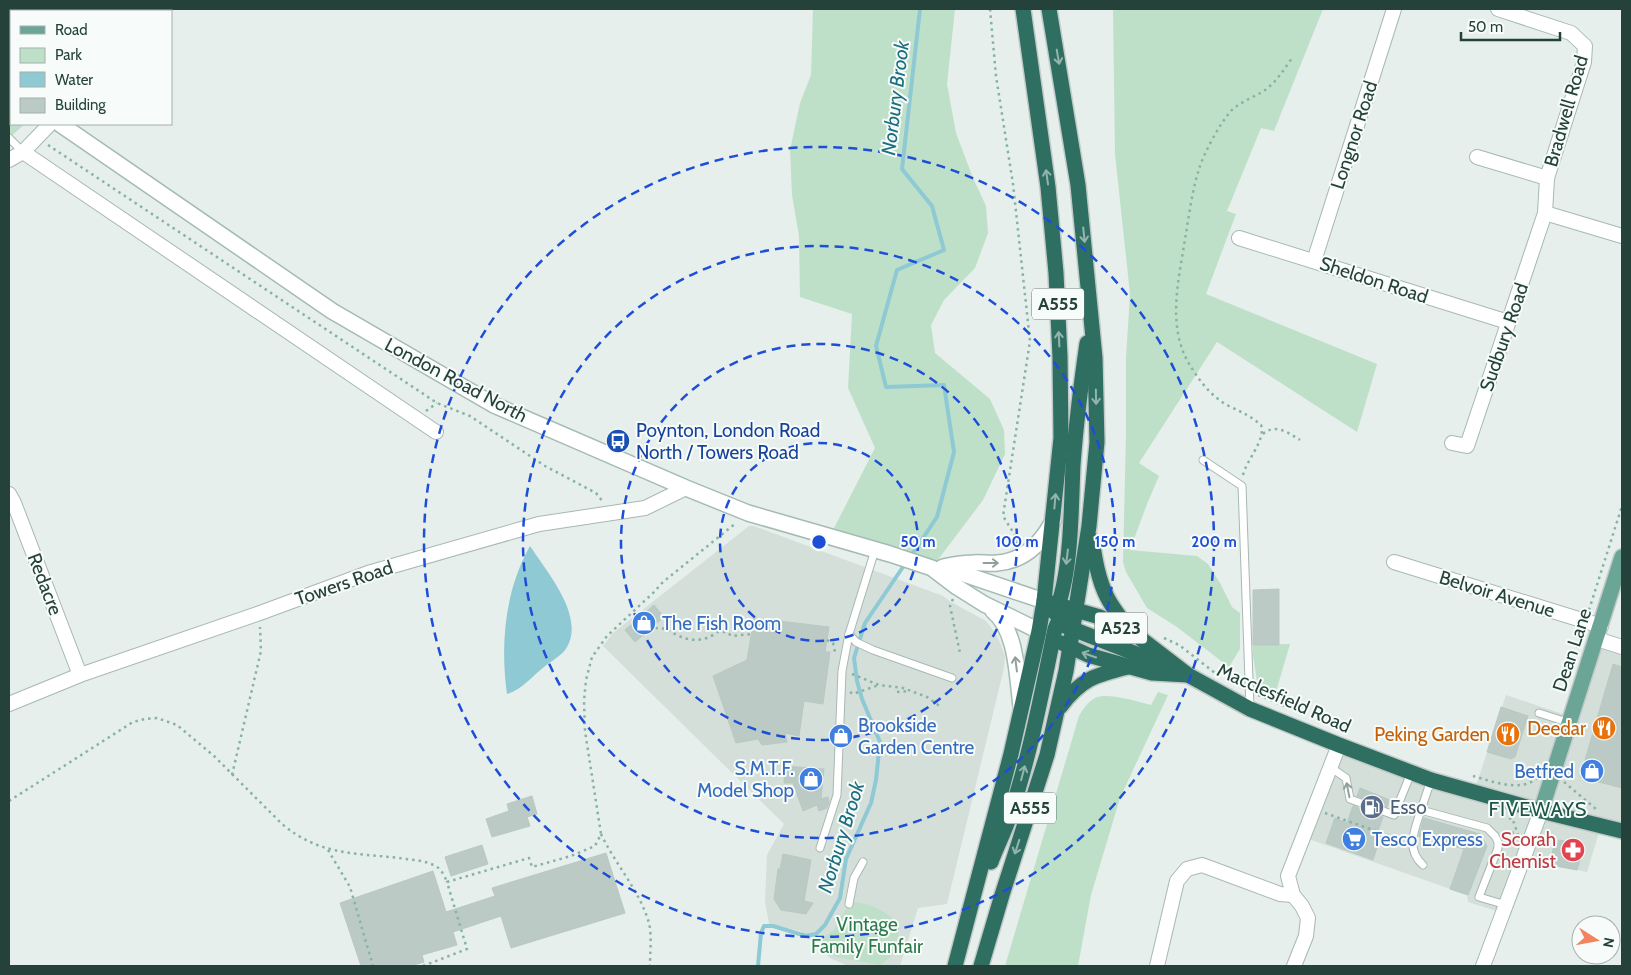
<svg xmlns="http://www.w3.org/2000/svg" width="1631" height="975" viewBox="0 0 1631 975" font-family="Cabin,sans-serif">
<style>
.built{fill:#d4dfda}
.green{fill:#bfe0c8}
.water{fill:#8ec9d4}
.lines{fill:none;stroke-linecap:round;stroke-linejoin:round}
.stream{stroke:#8ec9d4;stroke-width:4}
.building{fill:#bbcac4;stroke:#b8c9c2}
.lane-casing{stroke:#a8b8b2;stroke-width:9}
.street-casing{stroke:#a8b8b2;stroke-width:16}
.secondary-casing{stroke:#a4bbb3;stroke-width:18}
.primary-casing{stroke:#c2cac8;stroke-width:18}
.highway-casing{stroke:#c2cac8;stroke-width:18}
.path{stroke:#86b3a5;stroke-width:2.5;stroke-dasharray:2.5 4;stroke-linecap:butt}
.lane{stroke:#fff;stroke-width:7}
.street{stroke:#fff;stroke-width:14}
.secondary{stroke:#fff;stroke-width:15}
.primary{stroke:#6aa596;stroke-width:15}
.highway{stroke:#2f6f62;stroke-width:15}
.oneway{stroke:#93b5ae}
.oneway2{stroke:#92a09c}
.ring{fill:none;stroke:#1d4ed8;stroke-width:2.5;stroke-dasharray:9 6}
.labels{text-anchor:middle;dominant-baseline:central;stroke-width:4;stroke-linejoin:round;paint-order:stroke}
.shield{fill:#f7fbf9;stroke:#637a73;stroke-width:1}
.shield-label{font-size:18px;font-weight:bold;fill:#24423a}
.street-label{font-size:19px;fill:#24423a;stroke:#f7fbf9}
.transit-label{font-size:19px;fill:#164399;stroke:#f7fbf9;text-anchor:start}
.shop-label{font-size:19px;fill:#366cbe;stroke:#f7fbf9;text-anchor:start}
.food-label{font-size:19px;fill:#c56008;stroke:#f7fbf9;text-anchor:end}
.service-label{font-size:19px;fill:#4e5e75;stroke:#f7fbf9;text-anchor:start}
.health-label{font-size:19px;fill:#be3a42;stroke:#f7fbf9;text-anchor:end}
.park-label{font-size:19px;fill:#2d7a4b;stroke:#f7fbf9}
.water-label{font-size:20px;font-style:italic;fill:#1c6f80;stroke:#f7fbf9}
.neighbourhood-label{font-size:20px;letter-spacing:1px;fill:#1f5548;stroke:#f7fbf9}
.centre{fill:#1d4ed8;stroke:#f7fbf9;stroke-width:2.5}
.ring-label{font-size:15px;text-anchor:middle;font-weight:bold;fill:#1d4ed8;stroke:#f7fbf9;stroke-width:4;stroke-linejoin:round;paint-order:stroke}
</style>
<rect width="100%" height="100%" fill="#e6efeb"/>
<g class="built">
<polygon points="749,526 754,526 943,596 951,602 986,621 996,634 1001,645 1005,657 1004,668 947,904 918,908 900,966 848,966 830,958 800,931 769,924 765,901 767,855 784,824 603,646 613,633"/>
<polygon points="1597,639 1622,647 1622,831 1601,826 1587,872 1524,858 1503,913 1468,902 1467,895 1303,837 1339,745 1474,792 1506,695 1572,717"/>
</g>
<g class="green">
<polygon points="813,9 955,9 947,84 956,133 973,178 986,206 988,233 975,268 944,300 931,325 935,353 990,399 1004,430 1005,454 983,500 934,565 830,536 875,448 848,388 852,314 800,297 799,236 792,195 790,150 800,103 811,75"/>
<polygon points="1113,9 1323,9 1274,131 1261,128 1227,211 1236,214 1206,294 1377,364 1357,432 1217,342 1139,463 1159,476 1147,504 1130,550 1197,556 1208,564 1220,583 1232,607 1240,613 1240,649 1229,667 1177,627 1147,608 1126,572 1123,562 1126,434 1126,357 1130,294 1115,154"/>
<polygon points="9,86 11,88 11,124 25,124 9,138"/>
<polygon points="1290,644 1275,695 1258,688 1253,655 1253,645"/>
<path d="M1158,692l10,3 -48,103 -29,97 -13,71h-73l74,-250c4,-7 9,-14 16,-18 13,-6 42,4 56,7z"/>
<path d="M854,902c19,2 32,9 45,23 0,19 -3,30 -19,40l-44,-8 -11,-7 -7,-9 15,-10 16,-27z"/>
</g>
<path class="water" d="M530,546c17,26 55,70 37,101 -4,8 -16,14 -23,20 -13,10 -21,22 -37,27 -7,-50 -2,-104 23,-148z"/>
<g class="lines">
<g class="stream">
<polyline points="911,556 937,517 954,452 944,385 886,387 876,346 897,270 944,250 932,206 902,169 920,9"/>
<polyline points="758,966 761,933 764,926 773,926 806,936 816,934 825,925 840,898 846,859 871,803 876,780 880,742 862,699 857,681 854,658 865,623 905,564"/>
</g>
</g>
<g class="building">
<polygon points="1279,589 1279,645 1253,645 1253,590"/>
<polygon points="654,605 664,617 635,642 625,630"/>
<polygon points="754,618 829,627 825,652 830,652 823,704 804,701 799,736 785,733 787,742 762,745 758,739 736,743 713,676 747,660"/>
<polygon points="1613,664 1622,667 1622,788 1580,777"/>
<polygon points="1501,707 1528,716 1515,757 1511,759 1487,752"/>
<polygon points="785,766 824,769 821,799 828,797 829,802 827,808 819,811 817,805 803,811 793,783 784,783"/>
<polygon points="1360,788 1390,800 1387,807 1357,796"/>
<polygon points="532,796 537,814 527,817 530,826 492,837 486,819 509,811 507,804"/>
<polygon points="1353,806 1383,817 1377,834 1381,835 1373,860 1326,843 1335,818 1347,823"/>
<polygon points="1424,818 1480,834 1487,846 1468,895 1450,889 1464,849 1419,836"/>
<polygon points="1559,840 1575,843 1575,848 1583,850 1577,870 1550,865 1554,844 1558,844"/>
<polygon points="482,845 488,864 451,876 445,857"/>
<polygon points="606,853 625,913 511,948 501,916 453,932 457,945 422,955 424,962 410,966 361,966 340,903 433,871 446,912 495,896 492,888"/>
<polygon points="783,854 811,860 804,901 813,903 806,914 781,910 774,899 778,869 780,869"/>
</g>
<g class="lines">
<g class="lane-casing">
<g id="lane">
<polyline points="9,138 23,152"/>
<polyline points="1203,460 1242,486 1250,708"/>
<polyline points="849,634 856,642 873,650 952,678"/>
<polyline points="1539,713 1570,723"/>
<polyline points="1330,767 1346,778 1350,799 1394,815 1411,773"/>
<polyline points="1431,780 1421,810 1487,828 1495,836 1498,842 1498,848 1479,897 1506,905"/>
<path d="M1421,810c-6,19 -16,39 2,55"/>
<polyline points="820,848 837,795 842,671 849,634 875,550"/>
<polyline points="849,904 854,878 863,862"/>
</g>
</g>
<g class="street-casing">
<g id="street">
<polyline points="23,152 436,432"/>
<polyline points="1477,157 1547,178"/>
<polyline points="9,160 23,152 50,124"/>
<polyline points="1545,213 1622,236"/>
<polyline points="1239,238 1508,322"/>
<polyline points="1314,261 1394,9"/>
<polyline points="1452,443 1467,446 1545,213 1547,178 1584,62 1585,46 1571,33 1498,9"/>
<polyline points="9,494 14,503 80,675"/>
<polyline points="1394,562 1601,626"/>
<polyline points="1597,639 1622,647"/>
<polyline points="9,704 80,675 260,613 368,573 539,524 645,508 686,488"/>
<polyline points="1157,966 1177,881 1187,869 1202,865 1280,894 1293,895"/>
<polyline points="1294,966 1306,936 1308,918 1302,906 1293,895 1288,876 1339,745"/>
<polyline points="1483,966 1541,811"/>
</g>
</g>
<g class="secondary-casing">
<g id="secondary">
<polyline points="9,86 11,88"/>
<polyline points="60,124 332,311 494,405 686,488 748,513 890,554 932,568 957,587 984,604 1039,631"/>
<path d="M943,567c10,-2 20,-4 30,-4 8,-1 16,1 24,0 26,-2 44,-19 56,-42"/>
<polyline points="946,568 1044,601"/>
<path d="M993,611c24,19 24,66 28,95"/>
</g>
</g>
<g class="primary-casing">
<polyline id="primary" points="1541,811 1622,557"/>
</g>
<g class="highway-casing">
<g id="highway">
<path d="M1092,540c3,19 6,39 15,57 6,12 16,24 24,35"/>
<polyline points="1044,601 1100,617 1132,632 1188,675 1250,709 1339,745 1431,780 1541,811 1622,831"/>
<path d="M1055,613c17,-39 16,-105 18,-148 3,-41 8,-81 14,-122"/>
<polyline points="1065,626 1157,662 1166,668"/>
<polyline points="1062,643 1088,655 1152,673 1188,675"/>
<path d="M1060,707c21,-28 35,-32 68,-40"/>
<path d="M991,862c6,-16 15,-33 20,-50 20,-60 31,-121 44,-183 4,-11 9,-17 22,-19"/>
<polyline points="955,966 1011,754 1039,631 1044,601 1061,438 1060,357 1056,273 1048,187 1023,9"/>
<polyline points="981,966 1002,895 1047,755 1066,671 1089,526 1097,442 1095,358 1078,185 1049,9"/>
</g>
</g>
<g class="path">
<polyline points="990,9 996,76 1013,184 1030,341 1003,516 1013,532 1018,543"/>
<polyline points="48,145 437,403 470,416 545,466 596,493 603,502"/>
<polyline points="426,411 437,403"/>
<path d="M1263,434c12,-11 26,-1 37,6"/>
<path d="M1243,475c4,-16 23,-35 18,-50 -10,-9 -20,-13 -32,-19 -18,-9 -31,-27 -41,-44 -21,-38 -9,-83 -3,-123 4,-23 7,-48 14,-70 5,-16 20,-44 31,-57 8,-9 22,-14 32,-20 13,-8 21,-21 30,-34"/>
<polyline points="953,599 950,606 960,653"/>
<polyline points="1589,610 1622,506"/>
<path d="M649,630c15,-5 17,0 30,6 12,6 28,5 38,-4h9l6,4 20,-2"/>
<polyline points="1164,638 1179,645 1215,673"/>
<polyline points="827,640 833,643 835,652"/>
<polyline points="1577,648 1582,632"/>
<polyline points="852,674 879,685 903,688 927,697 941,707"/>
<polyline points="850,692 853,694 879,685"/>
<polyline points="897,692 910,691"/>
<polyline points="1258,695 1290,708"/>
<polyline points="232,775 261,651 260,627"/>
<path d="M1473,776c18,5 48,17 64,2"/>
<polyline points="1564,782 1596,809 1597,811"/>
<path d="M9,801l124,-79 12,-3 12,-1 20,7 37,31 68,68c37,31 72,29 117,34 13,2 27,2 38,9 5,3 8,10 10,15"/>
<polyline points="1325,813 1404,841"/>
<polyline points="1511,817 1510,819 1513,820 1518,835"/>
<path d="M601,834c14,30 39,57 48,89 3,12 1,31 1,43"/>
<polyline points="1505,834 1517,832"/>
<polyline points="328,850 350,887 373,966"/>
<polyline points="423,966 467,949 447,882 529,858 532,867 571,856 595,846 601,834 585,731 584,701 586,680 592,657 607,636 653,593 663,582 736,523"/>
</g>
<use href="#lane" class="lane"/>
<use href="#street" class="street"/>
<use href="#secondary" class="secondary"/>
<use href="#primary" class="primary"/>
<use href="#highway" class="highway"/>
</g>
<defs><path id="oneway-shaft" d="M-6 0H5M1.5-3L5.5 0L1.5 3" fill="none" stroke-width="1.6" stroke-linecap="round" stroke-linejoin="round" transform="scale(1.25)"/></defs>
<g class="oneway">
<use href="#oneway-shaft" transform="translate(1058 57) rotate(80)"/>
<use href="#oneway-shaft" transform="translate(1047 177) rotate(-98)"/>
<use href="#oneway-shaft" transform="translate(1084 235) rotate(84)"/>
<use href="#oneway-shaft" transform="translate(1059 339) rotate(-93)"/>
<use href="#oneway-shaft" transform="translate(1096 397) rotate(89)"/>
<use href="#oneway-shaft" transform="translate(1055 501) rotate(-85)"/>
<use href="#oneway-shaft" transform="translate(1067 557) rotate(97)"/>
<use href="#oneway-shaft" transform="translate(1089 655) rotate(-161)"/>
<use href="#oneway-shaft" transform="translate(1023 773) rotate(-75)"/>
<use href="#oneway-shaft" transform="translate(1017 847) rotate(108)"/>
</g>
<g class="oneway2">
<use href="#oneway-shaft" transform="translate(991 563)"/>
<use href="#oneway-shaft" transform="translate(1016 664) rotate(-97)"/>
<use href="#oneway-shaft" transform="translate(1348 790) rotate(-101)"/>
</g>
<g class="ring">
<circle cx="819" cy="542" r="99"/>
<circle cx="819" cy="542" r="198"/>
<circle cx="819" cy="542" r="296"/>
<circle cx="819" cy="542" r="395"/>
</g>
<defs>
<g id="bus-disc" transform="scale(1.25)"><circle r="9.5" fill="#1a4fb4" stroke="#f7fbf9"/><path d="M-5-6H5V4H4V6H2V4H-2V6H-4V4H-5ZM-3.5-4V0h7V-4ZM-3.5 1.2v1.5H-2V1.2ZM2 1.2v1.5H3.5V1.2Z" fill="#fff"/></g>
<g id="shop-disc" transform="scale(1.25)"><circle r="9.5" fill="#3f7fe0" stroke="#f7fbf9"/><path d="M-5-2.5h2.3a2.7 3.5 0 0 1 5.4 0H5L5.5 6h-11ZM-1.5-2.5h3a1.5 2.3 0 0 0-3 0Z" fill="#fff"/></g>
<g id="restaurant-disc" transform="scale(1.25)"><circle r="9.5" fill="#e8710a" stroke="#f7fbf9"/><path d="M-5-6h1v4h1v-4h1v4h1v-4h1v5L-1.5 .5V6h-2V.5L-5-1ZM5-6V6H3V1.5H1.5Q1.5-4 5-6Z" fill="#fff"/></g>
<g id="fuel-disc" transform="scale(1.25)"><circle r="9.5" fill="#5c6f8a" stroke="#f7fbf9"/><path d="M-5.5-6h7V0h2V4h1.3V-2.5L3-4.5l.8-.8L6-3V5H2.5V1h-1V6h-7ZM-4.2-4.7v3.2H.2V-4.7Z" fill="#fff"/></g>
<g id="supermarket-disc" transform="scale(1.25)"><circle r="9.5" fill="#3f7fe0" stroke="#f7fbf9"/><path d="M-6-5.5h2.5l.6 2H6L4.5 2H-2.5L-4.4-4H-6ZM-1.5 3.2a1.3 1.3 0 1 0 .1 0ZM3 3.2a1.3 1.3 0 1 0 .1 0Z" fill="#fff"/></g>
<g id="pharmacy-disc" transform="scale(1.25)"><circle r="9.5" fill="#e0444e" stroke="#f7fbf9"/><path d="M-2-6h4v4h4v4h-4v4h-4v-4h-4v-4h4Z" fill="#fff"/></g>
</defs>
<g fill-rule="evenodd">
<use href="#bus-disc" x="618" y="441"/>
<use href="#shop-disc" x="644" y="623"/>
<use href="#restaurant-disc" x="1604" y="728"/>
<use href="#restaurant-disc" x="1508" y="734"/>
<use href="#shop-disc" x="841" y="736"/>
<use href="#shop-disc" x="1592" y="771"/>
<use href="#shop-disc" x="811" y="779"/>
<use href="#fuel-disc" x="1372" y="807"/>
<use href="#supermarket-disc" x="1354" y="839"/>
<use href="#pharmacy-disc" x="1573" y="850"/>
</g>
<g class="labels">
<g class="shield">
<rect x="1032" y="288.5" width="52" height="31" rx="4"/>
<rect x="1095" y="612.5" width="52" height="31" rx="4"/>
<rect x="1004" y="792.5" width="52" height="31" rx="4"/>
</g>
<g class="shield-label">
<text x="1058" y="304">A555</text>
<text x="1121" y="628">A523</text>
<text x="1030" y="808">A555</text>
</g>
<g class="street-label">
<text transform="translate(1566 111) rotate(-74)">Bradwell Road</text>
<text transform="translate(1354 135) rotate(-72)">Longnor Road</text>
<text transform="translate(1374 280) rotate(18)">Sheldon Road</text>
<text transform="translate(1504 337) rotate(-71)">Sudbury Road</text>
<text transform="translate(456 380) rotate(28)">London Road North</text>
<text transform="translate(344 583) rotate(-19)">Towers Road</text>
<text transform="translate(45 584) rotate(69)">Redacre</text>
<text transform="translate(1497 594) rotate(17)">Belvoir Avenue</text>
<text transform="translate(1572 650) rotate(-72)">Dean Lane</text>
<text transform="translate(1284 698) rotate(24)">Macclesfield Road</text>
</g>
<g class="transit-label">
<text x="636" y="430">Poynton, London Road<tspan x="636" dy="22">North / Towers Road</tspan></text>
</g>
<g class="shop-label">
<text x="662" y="623">The Fish Room</text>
<text x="858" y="725">Brookside<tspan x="858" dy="22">Garden Centre</tspan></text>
<text x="794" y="768" text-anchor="end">S.M.T.F.<tspan x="794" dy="22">Model Shop</tspan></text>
<text x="1574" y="771" text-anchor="end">Betfred</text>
<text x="1372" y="839">Tesco Express</text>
</g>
<g class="food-label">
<text x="1586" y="728">Deedar</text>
<text x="1490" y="734">Peking Garden</text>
</g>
<g class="service-label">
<text x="1390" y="807">Esso</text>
</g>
<g class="health-label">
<text x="1556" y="839">Scorah<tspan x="1556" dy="22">Chemist</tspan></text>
</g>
<g class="park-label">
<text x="867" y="924">Vintage<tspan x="867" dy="22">Family Funfair</tspan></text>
</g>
<g class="water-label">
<text transform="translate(895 98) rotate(-83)">Norbury Brook</text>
<text transform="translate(841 837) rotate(-73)">Norbury Brook</text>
</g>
<g class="neighbourhood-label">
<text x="1538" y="809">FIVEWAYS</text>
</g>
</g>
<circle cx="819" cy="542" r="8" class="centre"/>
<g class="ring-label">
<text x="918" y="547">50 m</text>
<text x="1017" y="547">100 m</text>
<text x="1115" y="547">150 m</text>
<text x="1214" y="547">200 m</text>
</g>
<rect width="1631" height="975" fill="none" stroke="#24423a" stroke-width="20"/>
<rect x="10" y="10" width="162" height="115" fill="#f7fbf9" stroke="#a3b1ad"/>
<rect x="20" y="26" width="25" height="8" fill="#6aa596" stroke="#a3b1ad"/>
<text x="55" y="35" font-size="15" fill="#24423a">Road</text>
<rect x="20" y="48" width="25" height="15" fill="#bfe0c8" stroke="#a3b1ad"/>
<text x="55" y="60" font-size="15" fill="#24423a">Park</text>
<rect x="20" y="72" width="25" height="15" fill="#8ec9d4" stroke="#a3b1ad"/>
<text x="55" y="85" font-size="15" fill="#24423a">Water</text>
<rect x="20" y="98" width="25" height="15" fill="#bbcac4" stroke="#a3b1ad"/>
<text x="55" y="110" font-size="15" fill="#24423a">Building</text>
<g transform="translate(1596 940) rotate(101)"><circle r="24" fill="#f7fbf9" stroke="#a3b1ad"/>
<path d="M0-4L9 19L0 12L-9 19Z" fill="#f4845f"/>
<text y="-8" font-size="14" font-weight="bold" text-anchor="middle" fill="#24423a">N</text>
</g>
<path d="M1461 32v8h99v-8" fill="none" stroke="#24423a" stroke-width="2.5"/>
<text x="1468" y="32" font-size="15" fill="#24423a" stroke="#f7fbf9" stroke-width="4" paint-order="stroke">50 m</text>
</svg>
